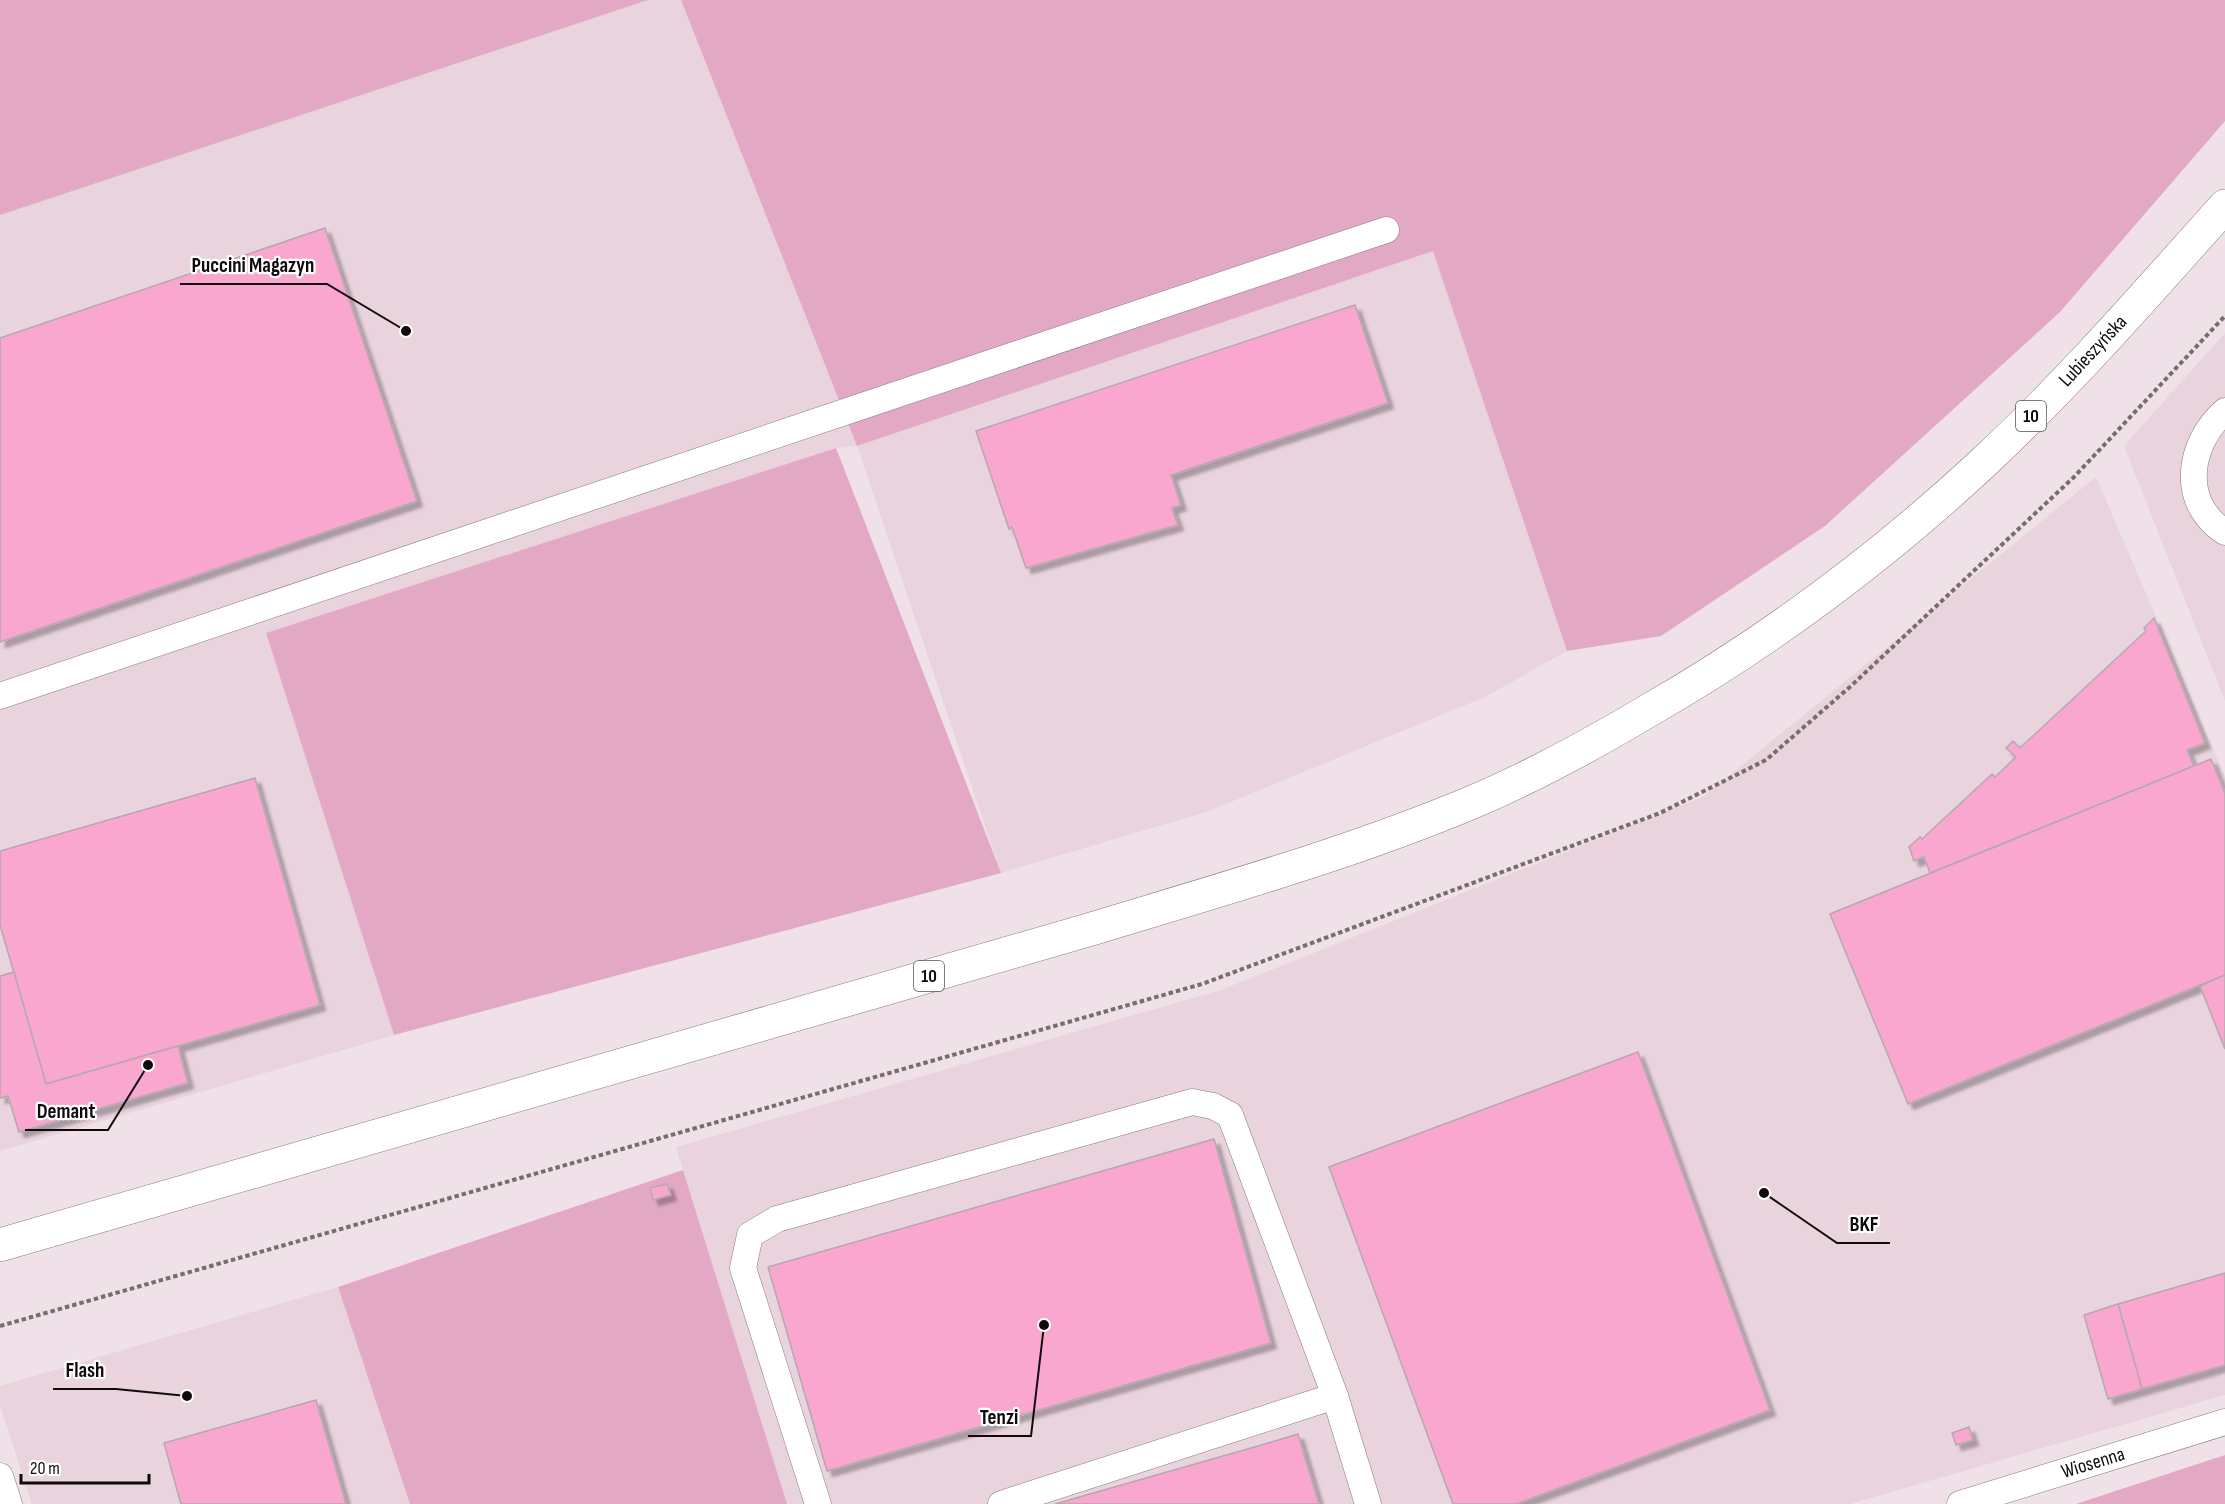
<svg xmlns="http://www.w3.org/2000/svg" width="2225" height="1504" viewBox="0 0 2225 1504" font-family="'Sofia Sans Condensed',sans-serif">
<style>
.built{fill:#e9d3dd}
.green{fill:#e3a9c4}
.building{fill:#f9a7ce;stroke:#b5a8ae;stroke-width:1.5;filter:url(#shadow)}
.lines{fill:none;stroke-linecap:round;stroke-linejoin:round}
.service-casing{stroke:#877a80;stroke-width:27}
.primary-casing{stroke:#877a80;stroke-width:34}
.path{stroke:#766d71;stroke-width:4;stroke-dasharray:4.5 3;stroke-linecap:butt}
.service{stroke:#fff;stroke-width:26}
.primary{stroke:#fff;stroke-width:33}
.labels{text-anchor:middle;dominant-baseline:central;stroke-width:4.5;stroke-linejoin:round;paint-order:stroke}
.shield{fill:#fff;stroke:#575456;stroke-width:1.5}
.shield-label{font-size:18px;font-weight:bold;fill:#0f0b0d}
.street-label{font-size:20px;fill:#0f0b0d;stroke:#fff}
.leader{fill:none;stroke:#0f0b0d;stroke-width:2}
.callout-dot{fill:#0f0b0d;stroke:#fff;stroke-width:2}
.callout-label{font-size:21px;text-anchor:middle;font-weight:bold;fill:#0f0b0d;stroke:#fff;stroke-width:4.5;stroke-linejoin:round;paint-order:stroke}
</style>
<defs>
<filter id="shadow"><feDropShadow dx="5.5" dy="5.5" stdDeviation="1.5" flood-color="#0004"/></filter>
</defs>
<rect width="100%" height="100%" fill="#efe1e7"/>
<g class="built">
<polygon points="648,0 681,0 857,446 1433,251 1567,651 1485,697 1209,811 1001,873 857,446 836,448 266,633 394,1035 0,1151 0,215"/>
<polygon points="2225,333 2225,701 2124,446"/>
<polygon points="2096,477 2225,777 2225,1395 1850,1504 787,1504 676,1147 1221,990 1703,797"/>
<polygon points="338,1287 410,1504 32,1504 0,1406 0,1386"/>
</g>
<g class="green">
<polygon points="0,0 648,0 0,215"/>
<polygon points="681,0 2225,0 2225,121 2060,312 1825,526 1661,636 1567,651 1433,251 857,446"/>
<polygon points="836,448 1001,873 394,1035 266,633"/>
<polygon points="683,1170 787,1504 410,1504 338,1287"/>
<polygon points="2225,1455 2225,1504 2076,1504"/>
</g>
<g class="building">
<polygon points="325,228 417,501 0,642 0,338"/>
<polygon points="1355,305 1388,403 1171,475 1181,505 1172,508 1178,525 1026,568 1012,527 1009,529 976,431"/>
<polygon points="2154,618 2205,743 2187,750 2194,766 1930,873 1924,857 1914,861 1909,847 1920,837 1922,839 1992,774 1995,777 2016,757 2006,748 2013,741 2020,748 2146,631 2144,628"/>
<polygon points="2211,759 2225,793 2225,975 1908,1104 1830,914"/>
<polygon points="255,778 320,1005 46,1084 0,925 0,851"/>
<polygon points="14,972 46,1084 178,1046 188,1083 19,1132 8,1096 0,1098 0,976"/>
<polygon points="2225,975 2225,1049 2200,986"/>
<polygon points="1638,1052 1770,1410 1516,1504 1453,1504 1329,1167"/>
<polygon points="1214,1139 1271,1343 827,1471 768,1267"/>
<polygon points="667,1184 671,1195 653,1200 650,1188"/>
<polygon points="2225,1273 2225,1365 2142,1389 2118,1304"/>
<polygon points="2118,1304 2142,1389 2108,1399 2084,1315"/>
<polygon points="316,1400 346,1504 181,1504 164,1443"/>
<polygon points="1969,1427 1973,1440 1956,1445 1952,1433"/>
<polygon points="1298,1434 1319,1504 1055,1504 1251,1448"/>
</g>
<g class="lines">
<g class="service-casing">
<g id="service">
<path d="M2225,411c-37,32 -46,92 0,121"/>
<polyline points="0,696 1386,230"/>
<polyline points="0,1476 9,1504"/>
<polyline points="818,1504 743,1268 750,1235 777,1219 1192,1102 1213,1106 1230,1115 1335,1396 1368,1504"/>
<polyline points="1001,1504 1335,1396"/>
<polyline points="1960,1504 2225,1422"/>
</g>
</g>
<g class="primary-casing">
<path id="primary" d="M0,1245l1088,-315c128,-39 257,-75 380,-126 62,-26 121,-58 178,-92 122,-70 235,-154 338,-250 86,-80 163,-169 241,-256"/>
</g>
<polyline class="path" points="0,1326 1202,984 1660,813 1766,760 1851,686 2074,477 2225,316"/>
<use href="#service" class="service"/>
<use href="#primary" class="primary"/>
</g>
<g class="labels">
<g class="shield">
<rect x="2016" y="401" width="30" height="30" rx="4.5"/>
<rect x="914" y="961" width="30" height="30" rx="4.5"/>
</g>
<g class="shield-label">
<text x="2031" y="416">10</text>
<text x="929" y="976">10</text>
</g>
<g class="street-label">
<text transform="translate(2093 351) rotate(-47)">Lubieszyńska</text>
<text transform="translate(2093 1463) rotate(-17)">Wiosenna</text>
</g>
</g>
<path class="leader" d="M406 331L327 284H180M148 1065L108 1130H25M1764 1193L1837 1243H1890M187 1396L116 1389H53M1044 1325L1031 1436H968"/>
<g class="callout-dot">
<circle cx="406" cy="331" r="6"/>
<circle cx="148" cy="1065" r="6"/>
<circle cx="1764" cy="1193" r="6"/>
<circle cx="187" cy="1396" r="6"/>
<circle cx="1044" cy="1325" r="6"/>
</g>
<g class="callout-label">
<text x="253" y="272">Puccini Magazyn</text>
<text x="66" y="1118">Demant</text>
<text x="1864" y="1231">BKF</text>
<text x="85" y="1377">Flash</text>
<text x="999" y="1424">Tenzi</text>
</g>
<path d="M21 1474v9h128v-9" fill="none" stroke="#0f0b0d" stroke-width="3"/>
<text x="30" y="1474" font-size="18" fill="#0f0b0d" stroke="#ffffff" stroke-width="4.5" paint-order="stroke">20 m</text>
</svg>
